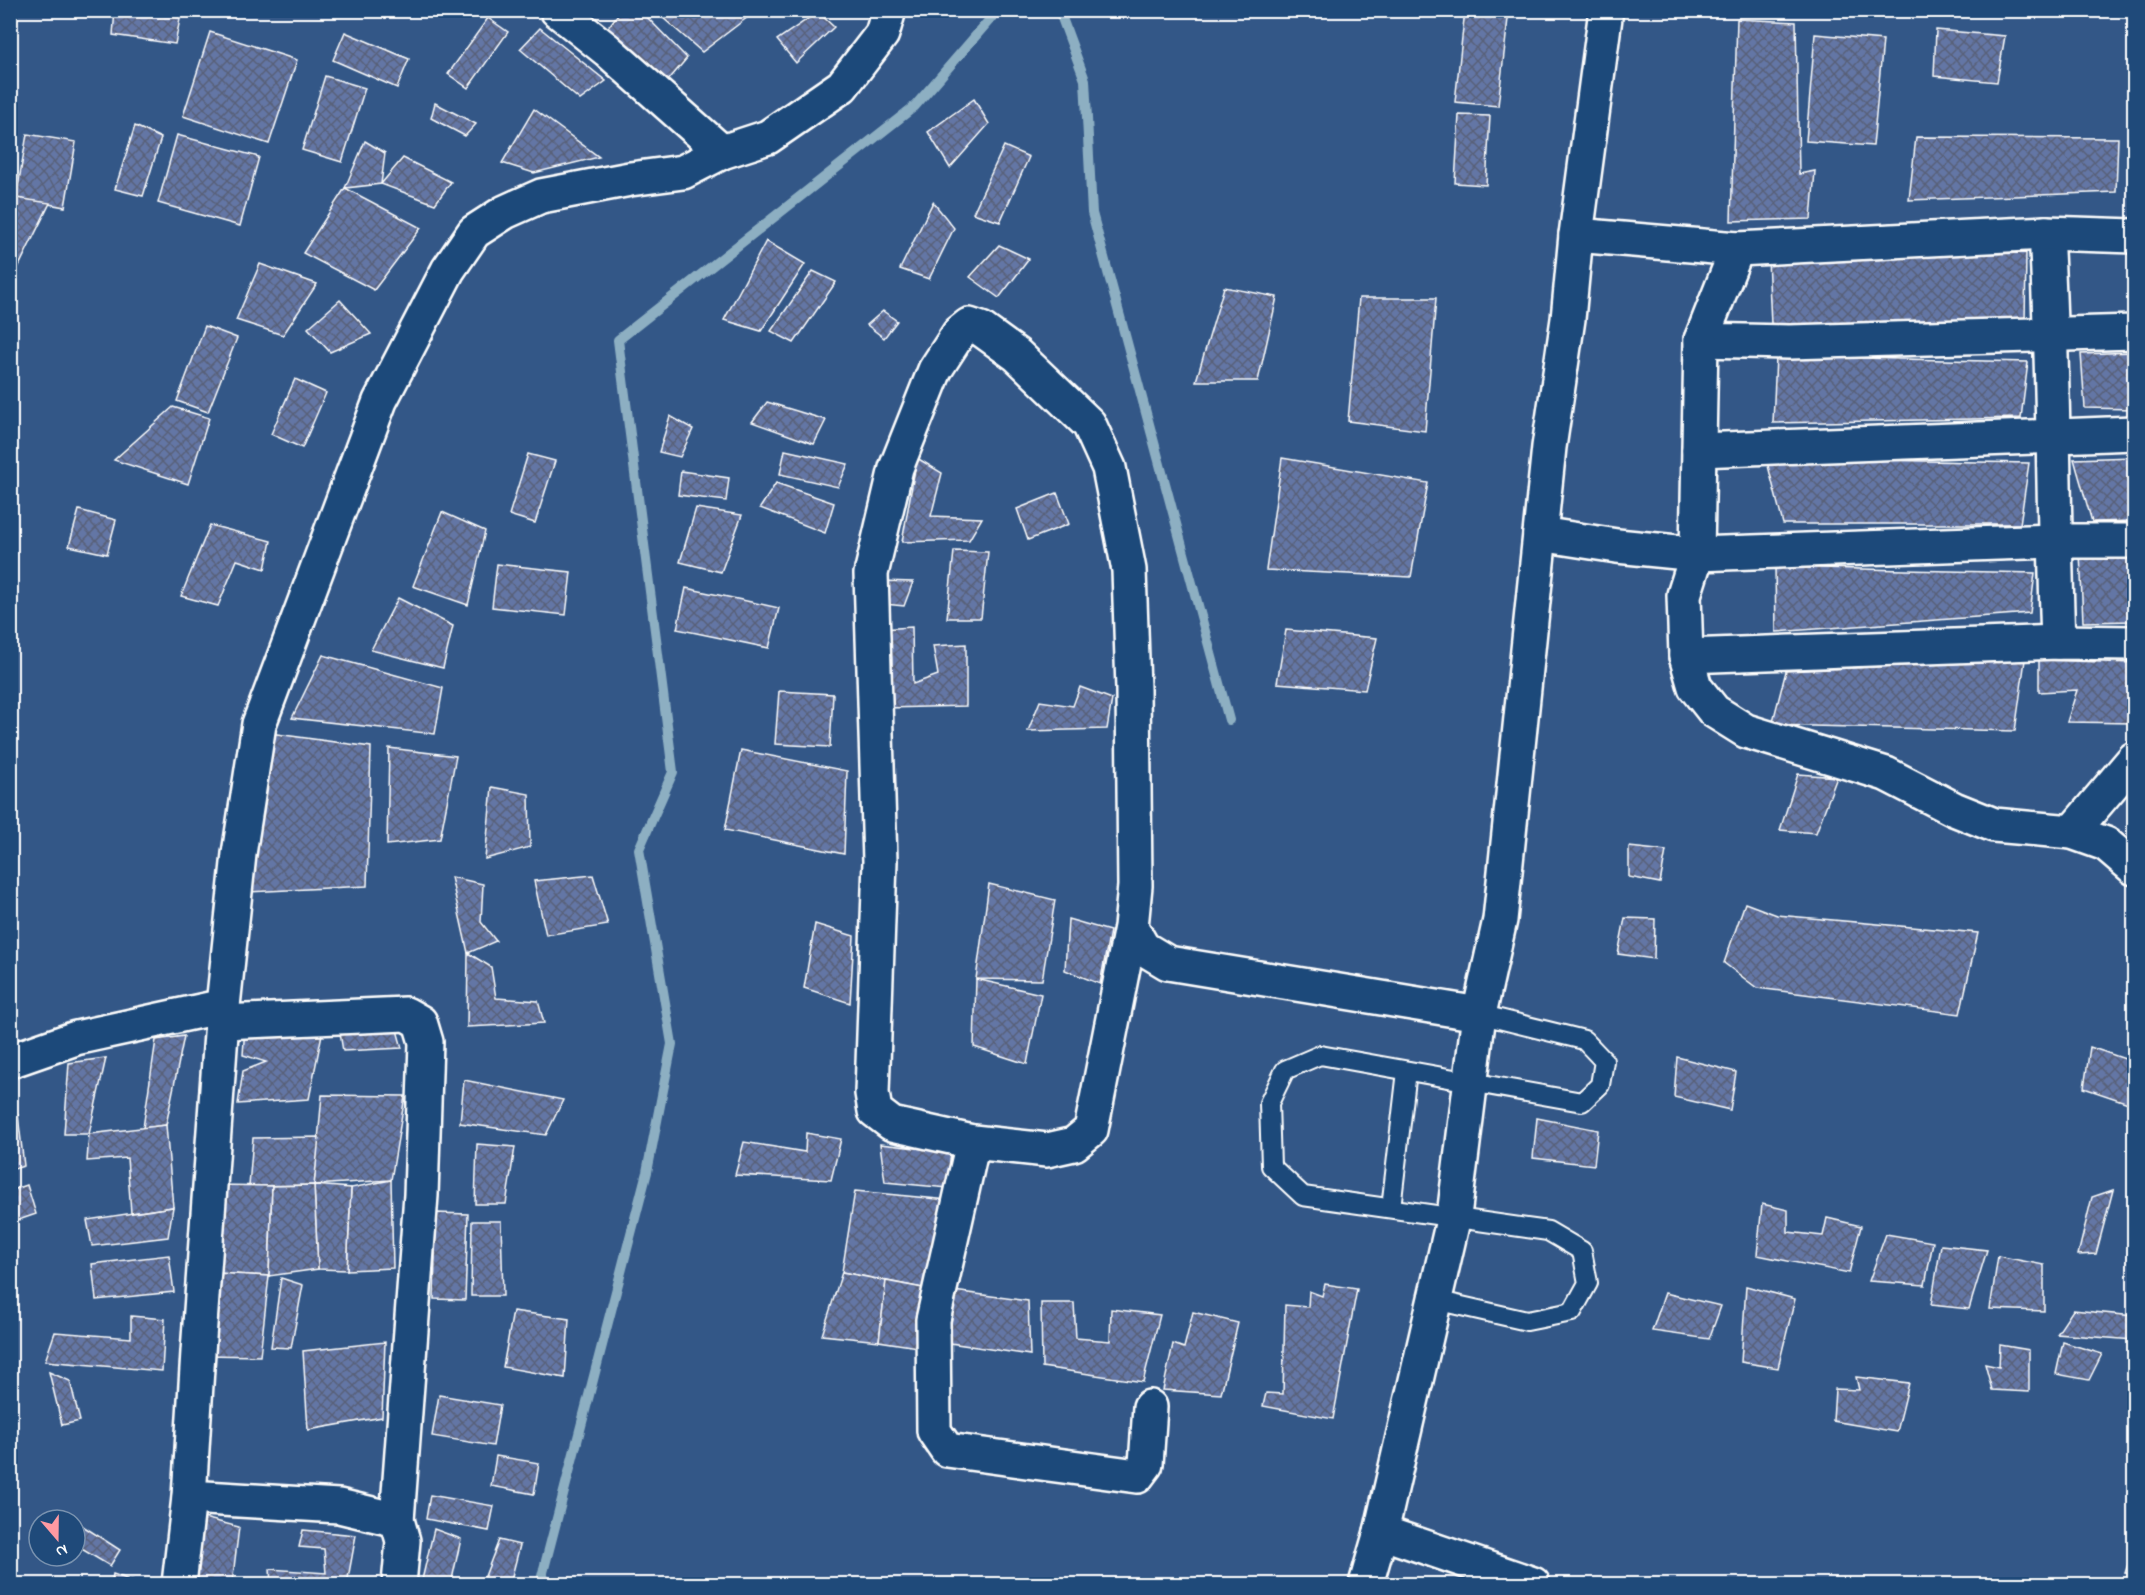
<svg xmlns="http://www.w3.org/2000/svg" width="2145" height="1595" viewBox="0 0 2145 1595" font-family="'Indie Flower',sans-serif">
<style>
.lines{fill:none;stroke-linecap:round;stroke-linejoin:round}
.stream{stroke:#8dafc2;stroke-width:10}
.building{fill:url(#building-cross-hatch);stroke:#fff;stroke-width:1.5}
.lane-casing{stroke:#fff;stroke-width:22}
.street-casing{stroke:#fff;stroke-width:38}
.secondary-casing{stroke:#fff;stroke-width:38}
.lane{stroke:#1f4a7a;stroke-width:18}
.street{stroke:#1f4a7a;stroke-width:33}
.secondary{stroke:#1f4a7a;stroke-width:33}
</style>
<defs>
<pattern id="building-cross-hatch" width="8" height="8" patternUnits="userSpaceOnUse" patternTransform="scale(1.5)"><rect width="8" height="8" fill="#6376a5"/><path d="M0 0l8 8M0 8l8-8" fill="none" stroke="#586178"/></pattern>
</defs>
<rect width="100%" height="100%" fill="#335787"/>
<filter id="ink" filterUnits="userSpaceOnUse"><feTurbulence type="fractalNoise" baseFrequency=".0167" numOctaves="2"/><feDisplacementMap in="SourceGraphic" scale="12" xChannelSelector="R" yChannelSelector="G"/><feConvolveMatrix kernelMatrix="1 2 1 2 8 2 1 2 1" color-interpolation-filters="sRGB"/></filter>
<g filter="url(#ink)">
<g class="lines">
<g class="stream">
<polyline points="1059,10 1085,80 1092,213 1229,720"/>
<polyline points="540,1584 647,1172 672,1044 639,849 673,772 618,340 915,106 992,17 993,10"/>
</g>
</g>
<g class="building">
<polygon points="115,10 181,14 175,44 113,35"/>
<polygon points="621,10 640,10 687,58 667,82 607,29"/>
<polygon points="654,10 742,10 748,17 702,52"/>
<polygon points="1465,10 1509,10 1498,106 1455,102"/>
<polygon points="818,12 834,27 796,63 777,40"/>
<polygon points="488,18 508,32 468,88 448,74"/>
<polygon points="1737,19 1796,22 1799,174 1815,171 1811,219 1731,221"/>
<polygon points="540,28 606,81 580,100 520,49"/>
<polygon points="1936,30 2005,36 1997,82 1934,76"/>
<polygon points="210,32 297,60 269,144 183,116"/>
<polygon points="345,32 409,59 397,88 333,60"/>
<polygon points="1815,34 1883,40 1873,146 1806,141"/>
<polygon points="325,76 365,88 342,162 302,150"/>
<polygon points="974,99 989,124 950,168 928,132"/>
<polygon points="435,103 476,124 465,136 431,118"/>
<polygon points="534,109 599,157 534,173 502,163"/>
<polygon points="1459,115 1490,116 1486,185 1455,183"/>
<polygon points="135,126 161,138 143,196 115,189"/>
<polygon points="27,134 76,142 65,207 16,198"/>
<polygon points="177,135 259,157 240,226 158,203"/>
<polygon points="1916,137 2118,138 2116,192 1909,200"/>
<polygon points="365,141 385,153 381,184 345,188"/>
<polygon points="1004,146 1029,157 1000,222 973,213"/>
<polygon points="403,158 451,182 435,204 381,184"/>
<polygon points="345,188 421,228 374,290 303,253"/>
<polygon points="16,198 50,203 15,274 10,272 10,213"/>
<polygon points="933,202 954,228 929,279 900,269"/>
<polygon points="766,241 805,264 761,331 724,320"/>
<polygon points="999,245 1029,259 999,298 970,277"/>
<polygon points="2026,253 2025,323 1771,324 1768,259"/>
<polygon points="260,264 317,284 283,335 236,320"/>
<polygon points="813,271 836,282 794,343 771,331"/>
<rect x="10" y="274" width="5" height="26"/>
<polygon points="1224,287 1277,297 1258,381 1196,381"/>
<polygon points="1359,298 1436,298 1425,431 1348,421"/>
<polygon points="340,300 371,334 330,352 308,328"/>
<polygon points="883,311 897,321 884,338 867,325"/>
<polygon points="205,326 237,338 208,412 177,401"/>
<polygon points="2134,352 2134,409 2085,408 2081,354"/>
<polygon points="1776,356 2028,362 2021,418 1773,423"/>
<polygon points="295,379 326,393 302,448 271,434"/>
<polygon points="767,402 826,420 814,444 752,422"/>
<polygon points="173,407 209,418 188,484 114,460"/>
<polygon points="670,416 693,429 680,457 659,452"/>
<polygon points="785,450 848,464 838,487 780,474"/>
<polygon points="528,454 555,461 535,523 509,515"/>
<polygon points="2134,457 2134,521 2092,522 2074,459"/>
<polygon points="917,458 942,473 931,516 982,518 969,540 902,542"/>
<polygon points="1282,458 1428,483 1411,577 1266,570"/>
<polygon points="1766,458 2029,463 2020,524 1783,524"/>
<polygon points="681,471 729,478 726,501 678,495"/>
<polygon points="776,483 834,503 825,533 760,508"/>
<polygon points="1057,493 1069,524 1028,540 1017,509"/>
<polygon points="696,508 742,515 721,572 680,562"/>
<polygon points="79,510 116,520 107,554 69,546"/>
<polygon points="442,512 485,531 468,605 413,586"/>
<polygon points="210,525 271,541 265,569 237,560 218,606 181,596"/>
<polygon points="954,551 988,552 981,618 947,618"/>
<polygon points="2080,552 2134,555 2134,621 2083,622"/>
<polygon points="497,564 571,572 566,615 492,607"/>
<polygon points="1775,567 2035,573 2030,613 1776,632"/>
<polygon points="881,581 913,582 904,606 875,603"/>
<polygon points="686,588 779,608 769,648 677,629"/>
<polygon points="398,598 453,626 443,668 371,650"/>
<polygon points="912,627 913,684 938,675 933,646 966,644 966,706 887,708 881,629"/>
<polygon points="1286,630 1377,638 1365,690 1277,683"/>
<polygon points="323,655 443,688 435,734 292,718"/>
<polygon points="2025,660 2015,731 1772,725 1786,671"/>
<polygon points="2039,660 2134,663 2134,723 2067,722 2077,690 2039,692"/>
<polygon points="1080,687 1112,699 1107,729 1028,731 1040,701 1073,706"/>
<polygon points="779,691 833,694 830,747 775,744"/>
<polygon points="262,732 371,747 367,886 248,892"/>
<polygon points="389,748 456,756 440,839 387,845"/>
<polygon points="741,750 847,771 844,854 725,830"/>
<polygon points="1798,774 1837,777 1816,833 1780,830"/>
<polygon points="492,787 529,794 530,847 485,859"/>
<polygon points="1629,847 1666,851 1660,883 1629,877"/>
<polygon points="593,875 608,925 546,935 534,881"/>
<polygon points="451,877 483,884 481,922 496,941 468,953"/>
<polygon points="989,884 1055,900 1042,980 976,979"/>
<polygon points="1745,903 1777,915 1978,933 1960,1014 1757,988 1724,963"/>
<polygon points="1625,918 1655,919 1654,959 1618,954"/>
<polygon points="1068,919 1110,931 1100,984 1065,970"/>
<polygon points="815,924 854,936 850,1003 804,988"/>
<polygon points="468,953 491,967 496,998 538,1001 544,1023 467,1027"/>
<polygon points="976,979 1041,994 1027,1064 974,1047"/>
<polygon points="394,1019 402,1048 343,1051 338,1021"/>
<polygon points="245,1027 323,1029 309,1099 238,1104 243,1071 266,1062 243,1055"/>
<polygon points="184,1036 166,1125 143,1128 156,1040"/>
<polygon points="2090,1047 2134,1062 2134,1105 2084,1088"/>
<polygon points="1677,1057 1736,1072 1730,1110 1674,1097"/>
<polygon points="106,1058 89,1134 64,1134 69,1063"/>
<polygon points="464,1080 563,1100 546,1135 460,1123"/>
<polygon points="322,1095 405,1096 391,1180 314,1185"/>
<polygon points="18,1115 24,1166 10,1170 10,1116"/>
<polygon points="1537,1118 1598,1130 1594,1165 1533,1158"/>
<polygon points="166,1125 173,1207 131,1213 127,1158 87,1161 89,1134"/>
<polygon points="806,1133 841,1139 831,1180 735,1175 744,1142 805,1152"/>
<polygon points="319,1137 314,1185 249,1186 253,1138"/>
<polygon points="477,1144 515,1147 506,1204 475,1204"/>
<polygon points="880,1144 951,1152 948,1188 885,1182"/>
<polygon points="391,1180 393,1268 347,1270 351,1188"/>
<polygon points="27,1185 36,1214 10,1223 10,1191"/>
<polygon points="217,1185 272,1186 269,1276 216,1273"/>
<polygon points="314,1185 351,1188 347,1270 318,1269"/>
<polygon points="314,1185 318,1269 269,1276 272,1186"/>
<polygon points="2113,1190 2096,1254 2078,1255 2092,1197"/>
<polygon points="855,1191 948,1200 928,1289 842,1272"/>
<polygon points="1762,1204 1788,1210 1788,1232 1823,1236 1827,1218 1861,1226 1849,1273 1757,1255"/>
<polygon points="173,1207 168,1237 92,1246 87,1220"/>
<polygon points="436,1213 468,1214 465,1300 434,1299"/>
<polygon points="472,1221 501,1221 503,1296 471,1296"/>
<polygon points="1886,1234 1933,1242 1925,1285 1869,1281"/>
<polygon points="1941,1245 1987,1250 1969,1309 1931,1305"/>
<polygon points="169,1255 174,1292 96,1300 92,1264"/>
<polygon points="1998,1256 2044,1265 2044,1311 1990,1309"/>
<polygon points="842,1272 886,1281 879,1341 822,1335"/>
<polygon points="216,1273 269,1276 260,1356 206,1355"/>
<polygon points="281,1278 303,1285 291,1348 271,1347"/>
<polygon points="886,1281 928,1289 917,1347 879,1341"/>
<polygon points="1325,1284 1357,1289 1333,1419 1263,1406 1266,1393 1283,1394 1285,1305 1308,1307 1309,1291 1322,1296"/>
<polygon points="1746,1286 1795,1299 1778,1368 1741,1362"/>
<polygon points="946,1290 1028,1301 1030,1355 937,1341"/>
<polygon points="1665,1293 1721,1306 1709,1339 1652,1331"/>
<polygon points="1041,1303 1074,1303 1076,1338 1110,1341 1111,1309 1160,1315 1143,1382 1042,1367"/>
<polygon points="2073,1310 2134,1316 2134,1340 2057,1334"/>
<polygon points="513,1311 569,1319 565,1378 503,1367"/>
<polygon points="1193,1312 1238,1323 1221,1394 1163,1390 1173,1344 1184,1348"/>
<polygon points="131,1316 165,1319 162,1371 45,1361 55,1332 131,1338"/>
<polygon points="385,1342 382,1417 308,1430 303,1351"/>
<polygon points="2063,1342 2102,1354 2089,1380 2056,1374"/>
<polygon points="2000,1345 2029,1350 2029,1392 1992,1390 1985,1364 1999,1367"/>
<polygon points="49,1372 70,1381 80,1421 62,1425"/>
<polygon points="1856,1377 1909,1383 1897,1432 1833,1421 1835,1389 1859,1390"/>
<polygon points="439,1395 500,1405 493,1446 432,1436"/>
<polygon points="496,1456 539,1463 534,1494 491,1486"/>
<polygon points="430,1495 494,1506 489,1531 426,1519"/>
<polygon points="200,1517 239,1527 232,1584 193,1584"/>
<polygon points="75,1521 120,1550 110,1566 75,1545"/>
<polygon points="434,1529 461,1539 451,1584 421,1584"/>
<polygon points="303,1530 356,1535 347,1584 271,1584 270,1569 326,1573 324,1549 299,1547"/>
<polygon points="499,1540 520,1545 510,1584 482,1584"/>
<polygon points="2134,1547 2134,1574 2125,1573"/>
<polygon points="113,1574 138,1583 111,1584"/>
</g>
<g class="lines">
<g class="lane-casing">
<g id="lane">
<polyline points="1391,1208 1407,1071"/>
<polyline points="1435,1300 1527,1321 1572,1312 1588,1283 1582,1251 1548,1231 1303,1196 1271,1166 1269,1103 1285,1070 1320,1055 1582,1102 1600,1085 1604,1061 1584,1040 1479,1014"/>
</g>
</g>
<g class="street-casing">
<g id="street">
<polyline points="557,10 607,50 722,152"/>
<path d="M2046,233c8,136 7,272 12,409"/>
<polyline points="1576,235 1737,249 2046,233 2134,236"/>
<polyline points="1737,249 1701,340 1789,342 2134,332"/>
<polyline points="1701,340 1697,554 2054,541 2134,541"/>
<polyline points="1699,450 2134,433"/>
<polyline points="1540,534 1617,546 1697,554 1684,595 1686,656 1695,687 1714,711 1746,731 1886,774 1954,809 1994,825 2072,832 2106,844 2134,868"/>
<polyline points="1686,656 2058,642 2134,643"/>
<polyline points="2072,832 2134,759"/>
<polyline points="1131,927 1091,1130 1074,1144 1047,1150 973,1142 892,1124 875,1111 872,1093 880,861 871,574 896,468 935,370 959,333 969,325 981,329 1017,355 1089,424 1109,468 1129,570 1133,689 1135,886 1131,927 1143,948 1168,963 1479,1014"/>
<polyline points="222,1022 406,1014 420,1022 426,1042 421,1195 397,1520"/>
<polyline points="10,1061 76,1038 223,1006"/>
<polyline points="973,1142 933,1320 934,1431 947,1450 1137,1476 1146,1464 1150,1407"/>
<polyline points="189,1497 339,1506 397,1520 403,1541 399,1584"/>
<polyline points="1381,1532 1533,1584"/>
<polyline points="179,1584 189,1497 198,1352 223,1006 239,854 259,724 380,401 448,270 474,232 505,212 541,196 630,179 683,172 722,152 768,137 842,86 882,34 889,10"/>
</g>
</g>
<g class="secondary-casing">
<polyline id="secondary" points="1366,1584 1381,1532 1454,1216 1479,1014 1500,920 1549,447 1568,319 1576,235 1606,10"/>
</g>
<use href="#lane" class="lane"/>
<use href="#street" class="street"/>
<use href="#secondary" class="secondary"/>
</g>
</g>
<rect width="2145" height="1595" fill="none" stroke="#1f4a7a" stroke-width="36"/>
<rect x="18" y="18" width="2109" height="1559" fill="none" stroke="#fff" stroke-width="2" filter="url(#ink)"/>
<g transform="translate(57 1538) rotate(160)"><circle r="28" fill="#1f4a7a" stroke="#7992af" stroke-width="1.5"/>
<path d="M0-4.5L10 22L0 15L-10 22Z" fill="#ff9aa2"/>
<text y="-9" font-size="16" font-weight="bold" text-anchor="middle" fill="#ffffff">N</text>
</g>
</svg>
